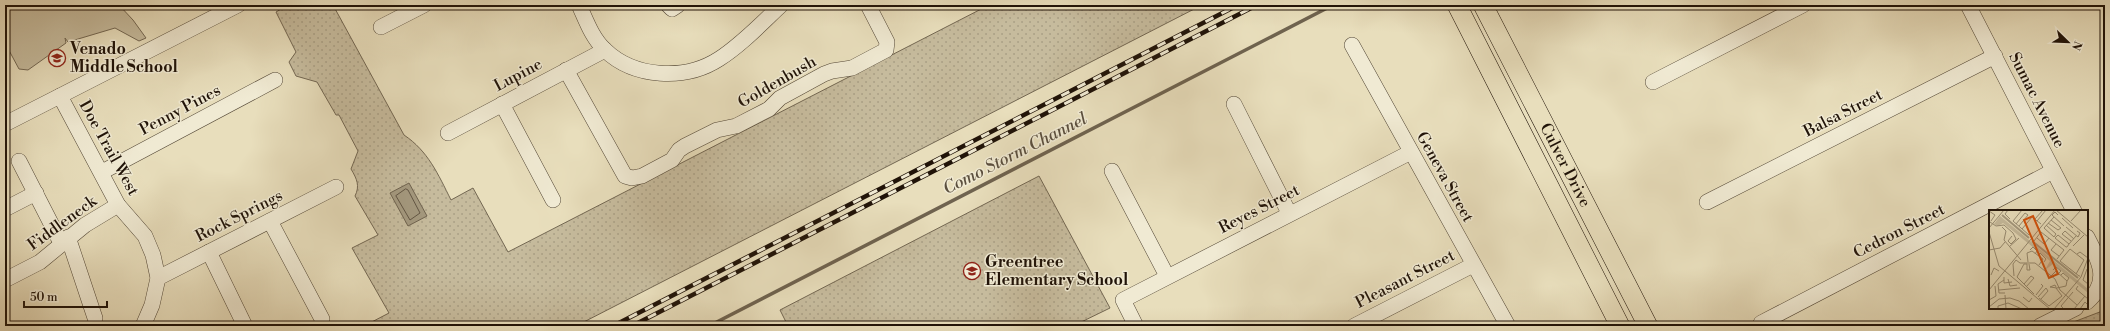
<svg xmlns="http://www.w3.org/2000/svg" width="2110" height="331" viewBox="0 0 2110 331" font-family="'Libre Bodoni',serif">
<style>
.green{fill:#c6bb9d;stroke:#736752}
.park{fill:url(#park-dots);stroke:#736752}
.water{fill:#a4997f;stroke:#6f634f}
.lines{fill:none;stroke-linecap:round;stroke-linejoin:round}
.shore{stroke:#625644;stroke-width:1}
.stream{stroke:#6f634f;stroke-width:3.5}
.minor-casing{stroke:#524635;stroke-width:16}
.major-casing{stroke:#201308;stroke-width:20}
.minor{stroke:#f0ead3;stroke-width:15}
.major{stroke:#e8debc;stroke-width:19}
.rail-casing{stroke:#201308;stroke-width:4.5}
.rail{stroke:#f0ead3;stroke-width:3;stroke-dasharray:9;stroke-linecap:butt}
.labels{text-anchor:middle;dominant-baseline:central;stroke-width:3;stroke-linejoin:round;paint-order:stroke}
.poi-label{font-size:16px;font-weight:bold;fill:#201308;stroke:#f0ead3;text-anchor:start}
.street-label{font-size:16px;fill:#201308;stroke:#f0ead3}
.water-label{font-size:17px;font-style:italic;fill:#5b4f3e;stroke:#f0ead3}
.inset-river{fill:none;stroke:#a4997f;stroke-width:2}
.inset-road{fill:none;stroke:#988d74;stroke-width:1}
.view{fill:#d4520c;fill-opacity:0.15;stroke:#d4520c;stroke-width:2}
.inset-edge{fill:none;stroke:#201308;stroke-width:2}
</style>
<defs>
<pattern id="park-dots" width="8" height="8" patternUnits="userSpaceOnUse"><rect width="8" height="8" fill="#c6bb9d"/><path d="M2 2h.1M6 6h.1" fill="none" stroke="#aaa086" stroke-width="1.8" stroke-linecap="round"/></pattern>
</defs>
<rect width="100%" height="100%" fill="#e8debc"/>
<filter id="stains"><feTurbulence type="fractalNoise" baseFrequency=".005" numOctaves="4"/><feColorMatrix values="0 0 0 0 .2 0 0 0 0 .09 0 0 0 0 .02 0 0 0 .5 -.17"/></filter>
<radialGradient id="worn" r=".72"><stop offset=".6" stop-color="#630" stop-opacity="0"/><stop offset="1" stop-color="#630" stop-opacity=".3"/></radialGradient>
<polygon class="green" points="5,5 119,5 133,20 146,38 139,41 115,28 68,42 65,38 66,43 28,70 19,69 5,43"/>
<g class="park">
<path d="M288,5h45l71,130c24,16 34,39 47,65l22,-12 35,64 481,-247h213l-626,321h-212l25,-13 -37,-65 26,-13 -23,-39c5,-10 2,-17 -4,-27l7,-18 -19,-36h-3l-19,-33 -21,-6 -7,-14 7,-10 -20,-40z"/>
<polygon points="1039,176 1110,308 1073,326 788,326 780,310"/>
<polygon points="2105,310 2105,326 2063,326"/>
</g>
<polygon class="water" points="409,183 427,216 408,226 390,193"/>
<g class="lines">
<polygon class="shore" points="406,189 408,190 420,213 410,220 396,196"/>
<polyline class="stream" points="709,326 1333,5"/>
<g class="minor-casing">
<g id="minor">
<path d="M579,5c7,15 13,33 26,45 29,28 80,31 114,9 22,-14 43,-36 62,-54"/>
<polyline points="668,5 672,9 678,5"/>
<polyline points="1968,5 2074,211"/>
<polyline points="381,27 424,5"/>
<polyline points="1352,45 1508,326"/>
<polyline points="566,70 625,176 632,178 642,176 672,160 679,150 685,146 717,130 736,126 769,109 780,98 824,74 832,71 852,68 886,50 887,42 868,5"/>
<polyline points="1653,82 1803,5"/>
<polyline points="60,96 118,205 145,236 153,255 158,278 152,305 143,326"/>
<polyline points="502,104 553,200"/>
<polyline points="1234,104 1289,213"/>
<polyline points="5,124 238,5"/>
<polyline points="448,133 605,50"/>
<polyline points="19,161 61,243"/>
<polyline points="1112,171 1167,276"/>
<polyline points="102,172 275,80"/>
<polyline points="1707,202 1995,56"/>
<polyline points="5,209 36,193"/>
<polyline points="270,221 322,319"/>
<polyline points="68,237 95,318"/>
<path d="M2087,237c13,25 23,45 0,65"/>
<polyline points="209,252 245,326"/>
<polyline points="158,278 336,187"/>
<polyline points="5,280 40,262 85,225 118,205"/>
<polyline points="1761,323 2053,171"/>
<polyline points="1136,326 1123,300 1411,152"/>
<polyline points="1354,326 1473,265"/>
<polyline points="2040,326 2076,308"/>
</g>
</g>
<g class="major-casing">
<g id="major">
<polyline points="1457,5 1620,326"/>
<path id="s1" d="M1483,5l165,321"/>
</g>
</g>
<use href="#minor" class="minor"/>
<use href="#major" class="major"/>
<g class="rail-casing">
<g id="rail">
<polyline points="613,326 1238,5"/>
<polyline points="632,326 1257,5"/>
</g>
</g>
<use href="#rail" class="rail"/>
</g>
<defs>
<g id="school-ring" transform="scale(0.9)"><circle r="9.5" fill="#f0ead3" stroke="#8f2418" stroke-width="1.5"/><path d="M0-5L7-2L0 1L-7-2ZM-4 1L0 2.5L4 1V4Q0 6-4 4Z" fill="#8f2418"/></g>
</defs>
<g fill-rule="evenodd">
<use href="#school-ring" x="57" y="58"/>
<use href="#school-ring" x="972" y="271"/>
</g>
<g class="labels">
<g class="poi-label">
<text x="70" y="49">Venado<tspan x="70" dy="18">Middle School</tspan></text>
<text x="985" y="262">Greentree<tspan x="985" dy="18">Elementary School</tspan></text>
</g>
<g class="street-label">
<text transform="translate(518 75) rotate(-28)">Lupine</text>
<text transform="translate(777 82) rotate(-30)">Goldenbush</text>
<text transform="translate(2037 100) rotate(63)">Sumac Avenue</text>
<text transform="translate(180 110) rotate(-28)">Penny Pines</text>
<text transform="translate(1843 113) rotate(-27)">Balsa Street</text>
<text transform="translate(109 148) rotate(61)">Doe Trail West</text>
<text stroke="none"><textPath href="#s1" startOffset="180">Culver Drive</textPath></text>
<text transform="translate(1445 177) rotate(61)">Geneva Street</text>
<text transform="translate(1259 209) rotate(-27)">Reyes Street</text>
<text transform="translate(239 216) rotate(-27)">Rock Springs</text>
<text transform="translate(62 223) rotate(-36)">Fiddleneck</text>
<text transform="translate(1899 231) rotate(-27)">Cedron Street</text>
<text transform="translate(1405 279) rotate(-27)">Pleasant Street</text>
</g>
<g class="water-label">
<text transform="translate(1015 154) rotate(-27)">Como Storm Channel</text>
</g>
</g>
<g transform="translate(1989 210)">
<rect width="99" height="99" fill="#e8debc"/>
<path d="M11,6l88,73v4l-35,-29 -8,6 5,-9 -47,-38 -5,3 -4,-2z" fill="#c6bb9d"/>
<path class="inset-river" d="M13,5l27,23M43,31l46,37"/>
<path class="inset-road" d="M19,0l-3,4 5,5M33,0l-9,11 16,14M67,0l32,27M0,1l6,4 -4,6M69,5l-3,-3 -3,3 12,11M73,8l11,10M46,9l8,-9M48,11l9,-11M82,11l10,-11M1,12l6,4 8,-1 9,8 3,6 -5,5 -3,-3 4,-5M59,13l10,7 3,-2 -10,-8M27,14l9,-11 3,2 -9,11M57,15l10,9 -2,3 -10,-9 10,-11M13,17l4,4 -2,9 17,20M77,17l12,10 2,-4 -3,-2M0,18l15,-18M33,19l10,-12 9,7M0,22l10,34 51,43M48,28l7,6 5,-6M45,31l7,-9 23,18 -7,9M82,31l-9,-7 3,-3 9,8M67,34l-5,6 8,6M80,34l-11,-9 -3,3 11,9h1l2,-3 7,-8M84,36l11,-11M20,37l10,-9M0,40l11,-2 5,-6M41,40l3,-3 4,4 -2,3M88,44l3,-2 8,6M49,46l2,-3 6,6 -2,3M39,52l-1,-9 5,-2 11,8 -4,6M38,54h-3l-7,13 17,17M38,54v6h3l-1,-6M98,59l-4,11 5,4M64,60l3,-3 5,4 -2,2M87,64l8,-14 -14,-11 -10,12 19,15h1M2,65l3,-7 5,3M72,65l2,-2 6,5 -2,3M25,66l-1,-12 3,-4 4,3h15l20,16 5,11 17,15M62,66l5,-5 11,10 -1,5 -9,2M15,67v6l8,-1M19,69l2,7 7,-1M15,70l-6,4 1,9h6M35,74l7,-8 3,2M89,76l-2,3 12,10M37,77l8,-9M67,77l-1,-2 -5,2 7,1M0,80l66,-80M10,80l21,-2M16,85l1,14M47,85l7,-9 -2,-2M34,87l6,5 3,-4M49,87l8,-9 2,3 -7,8M50,88l10,8 13,-10 -6,-8M0,90l7,-4 -1,-10M0,97l10,-8 11,-1 9,3 10,8M9,99v-3l10,-3 14,6M65,99l27,-32 7,-19M75,99l-3,-3 12,-14M85,99l11,-13M91,99l5,-7 3,3"/>
<path class="view" d="M44,6l25,58 -9,4 -25,-58z"/>
<rect width="99" height="99" class="inset-edge"/>
</g>
<rect width="2110" height="331" fill="none" stroke="#e8debc" stroke-width="20"/>
<rect x="6" y="6" width="2098" height="319" fill="none" stroke="#201308" stroke-width="2"/>
<rect x="10" y="10" width="2090" height="311" fill="none" stroke="#201308"/>
<g transform="translate(2068 42) rotate(113)" stroke="#f0ead3" stroke-width="3" paint-order="stroke">
<path d="M0-3L7 15L0 10L-7 15Z" fill="#201308"/>
<text y="-6" font-size="11" font-weight="bold" text-anchor="middle" fill="#201308">N</text>
</g>
<path d="M24 301v6h83v-6" fill="none" stroke="#201308" stroke-width="2"/>
<text x="30" y="301" font-size="12" fill="#201308" stroke="#f0ead3" stroke-width="3" paint-order="stroke">50 m</text>
<rect width="100%" height="100%" filter="url(#stains)"/>
<rect width="100%" height="100%" fill="url(#worn)"/>
</svg>
